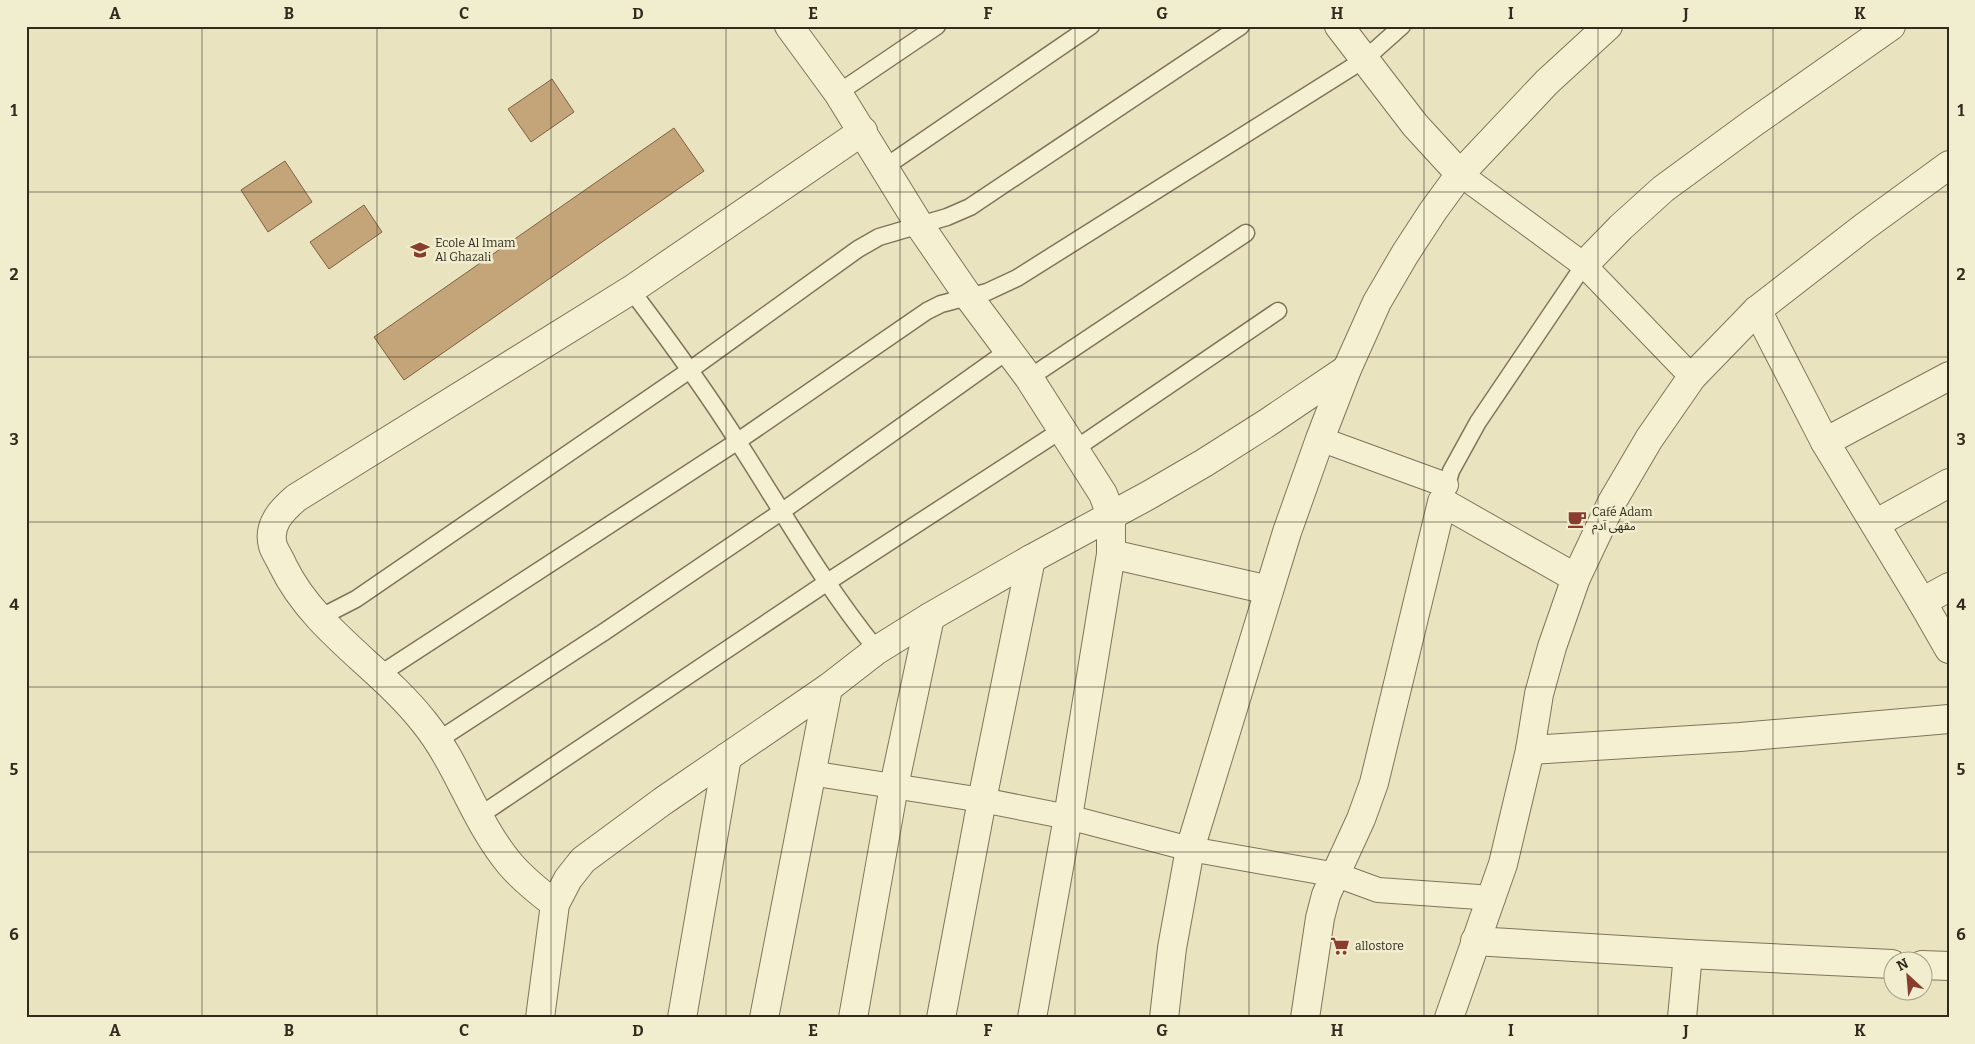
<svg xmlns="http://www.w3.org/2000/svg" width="1975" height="1044" viewBox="0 0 1975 1044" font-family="Bitter,'Noto Sans Arabic',serif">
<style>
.building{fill:#c4a479;stroke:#7d6242}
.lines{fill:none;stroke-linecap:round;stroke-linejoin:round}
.service-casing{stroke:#80745a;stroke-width:19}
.pedestrian-casing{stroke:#80745a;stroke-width:26}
.minor-casing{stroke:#80745a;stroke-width:30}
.service{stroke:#f5f0d2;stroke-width:16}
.pedestrian{stroke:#f5f0d2;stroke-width:24}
.minor{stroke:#f5f0d2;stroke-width:28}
.grid{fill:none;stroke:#312a1d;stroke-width:1;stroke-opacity:0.55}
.labels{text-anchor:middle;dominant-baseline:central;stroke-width:5;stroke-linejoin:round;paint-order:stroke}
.poi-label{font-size:12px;fill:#312a1d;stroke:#f1edcf;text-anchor:start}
.neatline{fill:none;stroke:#312a1d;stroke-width:2}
.grid-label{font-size:16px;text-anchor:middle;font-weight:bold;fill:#312a1d}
</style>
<rect width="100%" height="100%" fill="#e9e3c0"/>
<g class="building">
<polygon points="552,79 574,112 531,142 508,109"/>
<polygon points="674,128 704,171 404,380 374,337"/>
<polygon points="285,161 312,202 268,232 241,190"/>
<polygon points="364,205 382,232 329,269 310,242"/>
</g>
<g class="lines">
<g class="service-casing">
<g id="service">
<polyline points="838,93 937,26"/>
<polyline points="885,167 1091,26"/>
<path d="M631,290c37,49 74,99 107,152 45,70 86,143 139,208"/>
<polyline points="1029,378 1246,233"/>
<polyline points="1075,449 1278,311"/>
<polyline points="1444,495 1451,471 1478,422 1584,265"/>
<polyline points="319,618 356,599 690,370 858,249 879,237 947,217 970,207 1241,26"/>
<polyline points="379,675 738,441 927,311 941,304 987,292 1017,278 1365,59 1402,26"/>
<polyline points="437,741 604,632 781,512 1009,350"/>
<polyline points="479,816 826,583 1063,429"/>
</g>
</g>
<g class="pedestrian-casing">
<g id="pedestrian">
<polyline points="1460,174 1584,265 1692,377"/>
<polyline points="1320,439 1446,485"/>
<polyline points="810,773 982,800 1068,817 1190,849 1337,875 1378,890 1493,898"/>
</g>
</g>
<g class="minor-casing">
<g id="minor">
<polyline points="789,26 838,93 920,226 968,296 1029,378 1103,494 1111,515 1111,554 1269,590"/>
<polyline points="1339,26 1415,125 1460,174"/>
<polyline points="1584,265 1621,227 1663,189 1753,123 1891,26"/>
<polyline points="1757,310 1825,442 1922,602 1949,649"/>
<polyline points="1825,442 1949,376"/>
<polyline points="1875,524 1949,483"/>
<polyline points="1922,602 1949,587"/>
<polyline points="1530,750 1740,737 1949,719"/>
<path d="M555,904c-16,-12 -32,-25 -45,-40 -36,-43 -51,-99 -86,-142 -43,-55 -110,-92 -141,-156 -3,-7 -8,-14 -10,-20 -6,-21 9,-36 23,-48l335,-208 232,-159"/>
<polyline points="1475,941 1688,954 1892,964"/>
<polyline points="1922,965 1949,966"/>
<polyline points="540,1018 555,904 568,879 583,860 663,801 828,688 877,650 930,617 1031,559 1149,495 1204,463 1267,423 1347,369"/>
<polyline points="682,1018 727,757"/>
<polyline points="764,1018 828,688"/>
<polyline points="853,1018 894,786 930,617"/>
<polyline points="941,1018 982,800 1031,559"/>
<polyline points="1032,1018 1068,817 1111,554"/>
<polyline points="1164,1018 1172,948 1190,849 1287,532 1320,439 1347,369 1377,302 1405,254 1433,211 1460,174 1547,82 1608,26"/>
<polyline points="1305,1018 1320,918 1326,895 1361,819 1374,783 1442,502 1576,578"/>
<polyline points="1449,1018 1503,864 1530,750 1539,694 1552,647 1576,578 1612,502 1649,439 1692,377 1757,310 1864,227 1949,165"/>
<polyline points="1682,1018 1688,954"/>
</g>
</g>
<use href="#service" class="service"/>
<use href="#pedestrian" class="pedestrian"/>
<use href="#minor" class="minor"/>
</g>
<path class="grid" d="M202,26v992M377,26v992M551,26v992M726,26v992M900,26v992M1075,26v992M1249,26v992M1424,26v992M1598,26v992M1773,26v992M26,192h1923M26,357h1923M26,522h1923M26,687h1923M26,852h1923"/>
<defs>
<g id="school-bare" transform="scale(1.5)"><path d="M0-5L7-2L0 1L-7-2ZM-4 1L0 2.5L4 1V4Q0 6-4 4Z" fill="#8a3c2f" stroke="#f1edcf" stroke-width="2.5" paint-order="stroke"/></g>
<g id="cafe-bare" transform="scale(1.5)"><path d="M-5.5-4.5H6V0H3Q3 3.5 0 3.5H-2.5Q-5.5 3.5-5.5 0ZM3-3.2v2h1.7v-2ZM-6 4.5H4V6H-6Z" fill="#8a3c2f" stroke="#f1edcf" stroke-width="2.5" paint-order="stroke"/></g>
<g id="supermarket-bare" transform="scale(1.5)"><path d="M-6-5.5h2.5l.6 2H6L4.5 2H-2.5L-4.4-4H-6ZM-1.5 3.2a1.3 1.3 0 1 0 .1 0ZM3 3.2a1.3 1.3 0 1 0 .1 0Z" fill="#8a3c2f" stroke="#f1edcf" stroke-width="2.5" paint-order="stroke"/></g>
</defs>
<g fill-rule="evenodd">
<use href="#school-bare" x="420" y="250"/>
<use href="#cafe-bare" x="1577" y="519"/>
<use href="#supermarket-bare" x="1340" y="946"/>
</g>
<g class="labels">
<g class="poi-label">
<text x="435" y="243">Ecole Al Imam<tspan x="435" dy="14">Al Ghazali</tspan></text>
<text x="1592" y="512">Café Adam<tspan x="1592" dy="14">مقهى آدم</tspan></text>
<text x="1355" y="946">allostore</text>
</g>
</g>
<rect width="1975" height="1044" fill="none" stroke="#f1edcf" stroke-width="55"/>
<g transform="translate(1908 976) rotate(334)"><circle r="24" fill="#f1edcf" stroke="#a49f88"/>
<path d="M0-4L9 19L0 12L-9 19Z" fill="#8a3c2f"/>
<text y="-8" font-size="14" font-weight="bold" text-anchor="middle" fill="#312a1d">N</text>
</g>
<rect x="28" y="28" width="1920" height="988" class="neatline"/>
<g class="grid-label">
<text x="115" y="19">A</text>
<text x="289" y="19">B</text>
<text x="464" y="19">C</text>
<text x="638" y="19">D</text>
<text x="813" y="19">E</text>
<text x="988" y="19">F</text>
<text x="1162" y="19">G</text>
<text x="1337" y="19">H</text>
<text x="1511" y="19">I</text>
<text x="1686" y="19">J</text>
<text x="1860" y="19">K</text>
<text x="14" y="116">1</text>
<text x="1961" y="116">1</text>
<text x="14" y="280">2</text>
<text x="1961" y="280">2</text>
<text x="14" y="445">3</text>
<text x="1961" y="445">3</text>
<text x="14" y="610">4</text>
<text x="1961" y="610">4</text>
<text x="14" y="775">5</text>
<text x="1961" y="775">5</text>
<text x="14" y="940">6</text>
<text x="1961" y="940">6</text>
<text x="115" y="1036">A</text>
<text x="289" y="1036">B</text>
<text x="464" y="1036">C</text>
<text x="638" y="1036">D</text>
<text x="813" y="1036">E</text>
<text x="988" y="1036">F</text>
<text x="1162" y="1036">G</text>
<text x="1337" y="1036">H</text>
<text x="1511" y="1036">I</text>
<text x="1686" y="1036">J</text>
<text x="1860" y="1036">K</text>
</g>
</svg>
